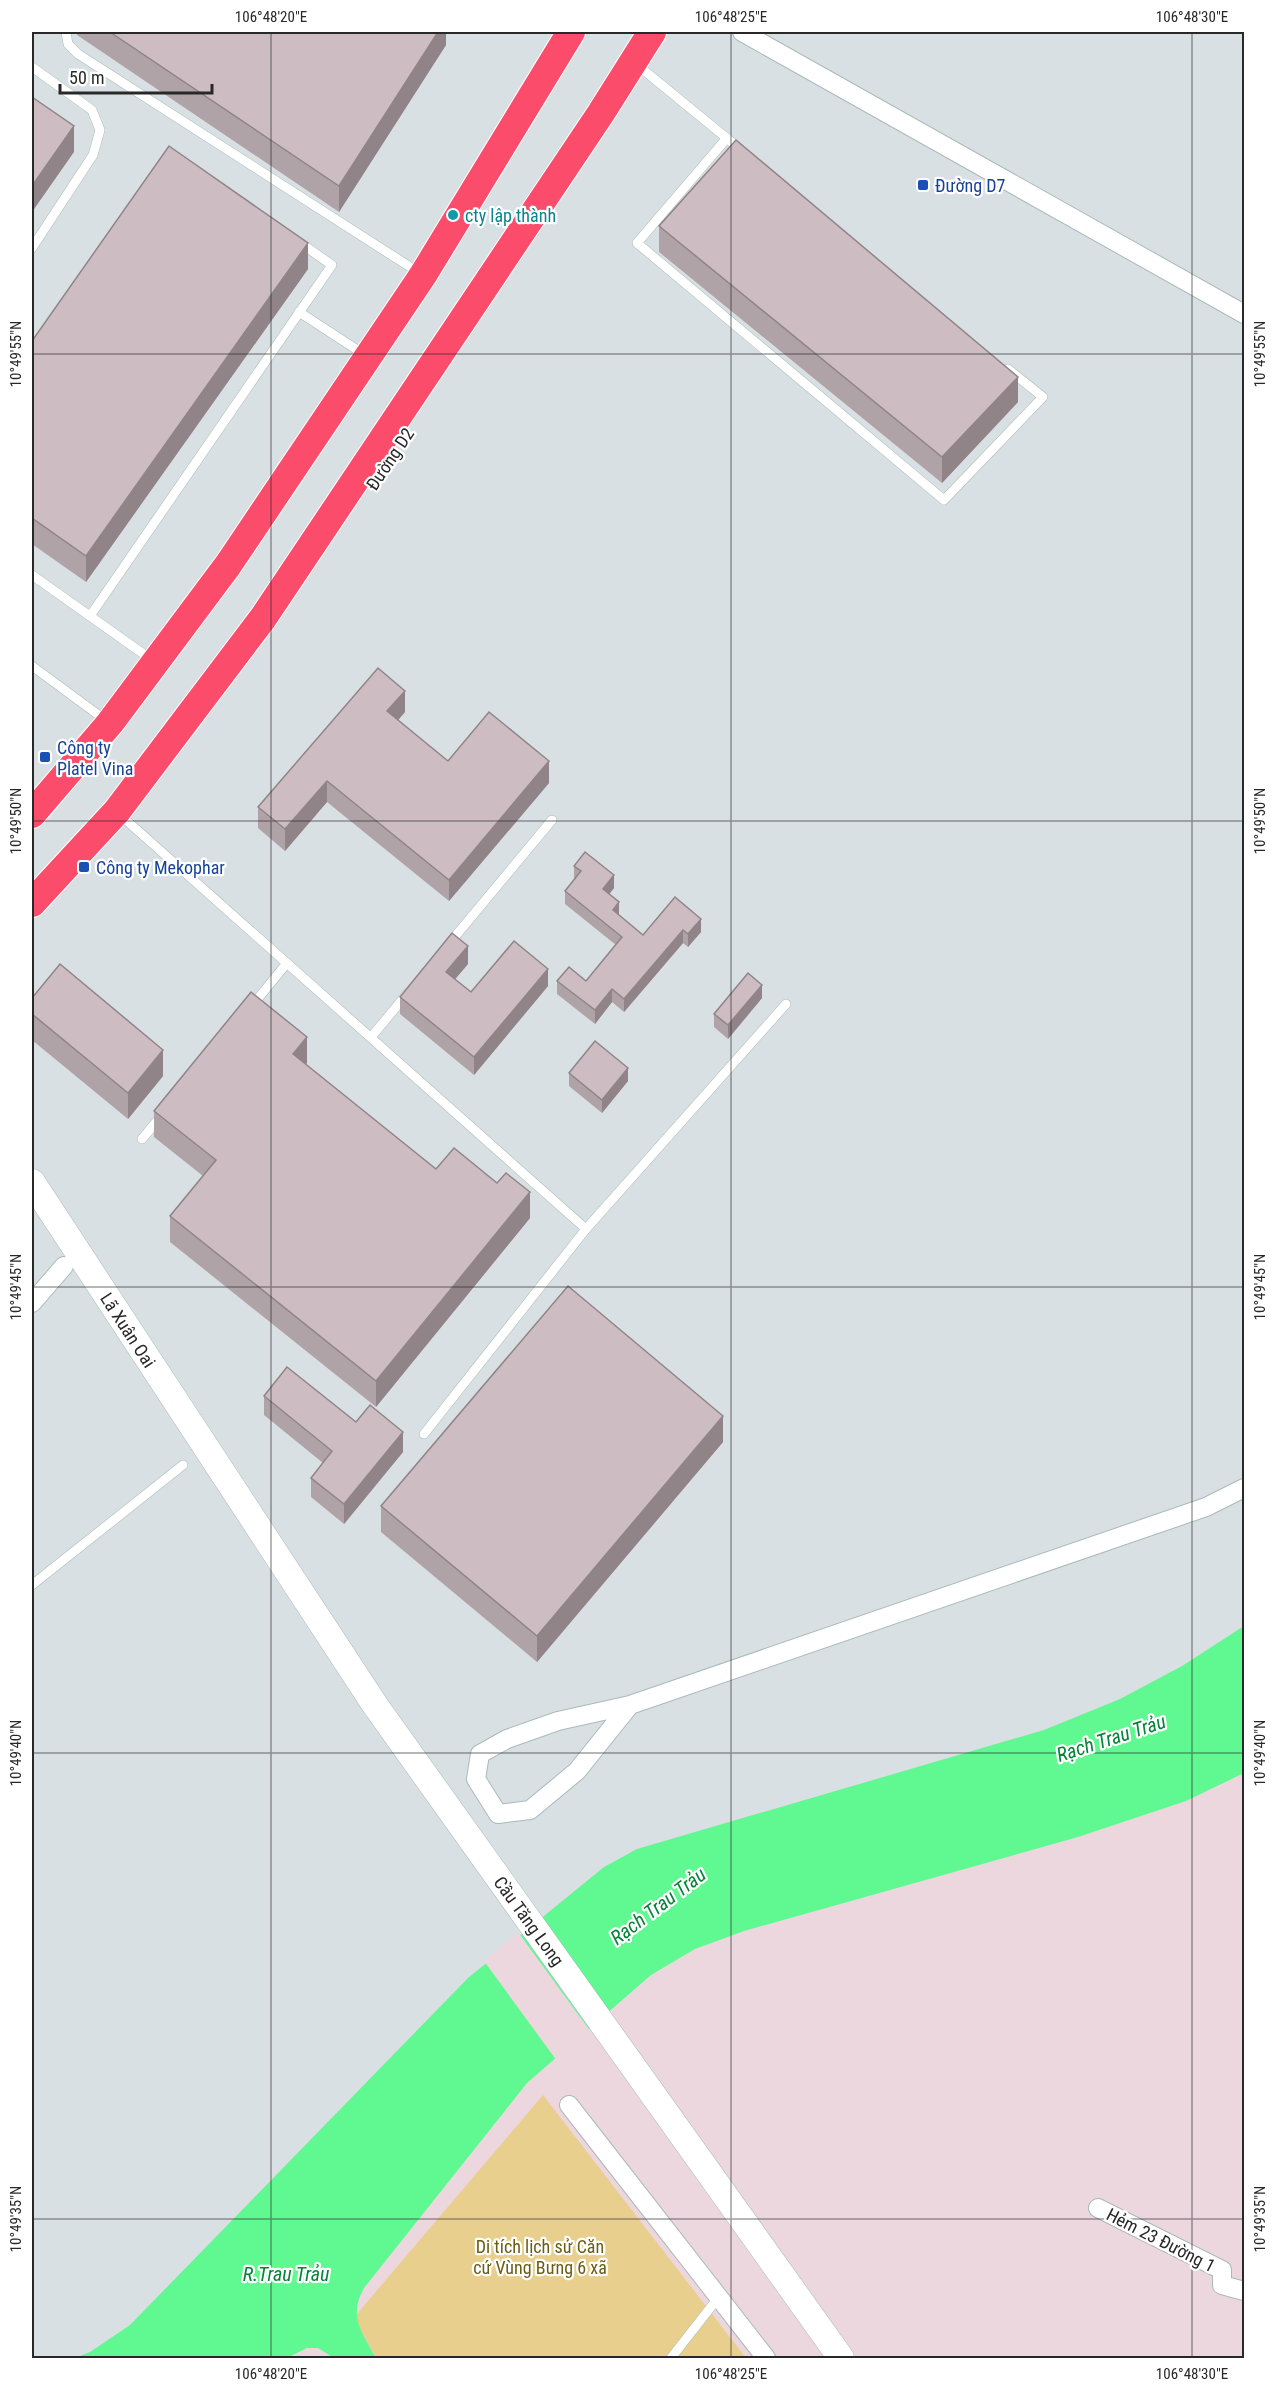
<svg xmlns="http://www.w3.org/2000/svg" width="1276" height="2390" viewBox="0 0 1276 2390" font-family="'Roboto Condensed',sans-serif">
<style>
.industrial{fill:#d9e0e3}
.green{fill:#e8cf8e}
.water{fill:#60f891}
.pier{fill:#ecd7df}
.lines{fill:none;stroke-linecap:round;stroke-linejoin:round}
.lane-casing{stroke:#a9bab8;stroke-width:10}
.street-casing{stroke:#a9bab8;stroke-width:20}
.secondary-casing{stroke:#a9bab8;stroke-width:27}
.primary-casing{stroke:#fff;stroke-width:30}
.lane{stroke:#fff;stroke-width:9}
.street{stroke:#fff;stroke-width:18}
.secondary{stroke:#fff;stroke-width:26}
.primary{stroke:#fc4c6b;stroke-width:28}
.wall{fill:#b0a3a7}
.shaded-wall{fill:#908488}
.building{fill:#cdbdc2;stroke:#908488;stroke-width:1.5}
.ticks{fill:none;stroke:#282828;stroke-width:1.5;stroke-opacity:0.45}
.transit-dot{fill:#1a4fb4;stroke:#fff;stroke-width:2}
.culture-dot{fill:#0f9aa8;stroke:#fff;stroke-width:2}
.labels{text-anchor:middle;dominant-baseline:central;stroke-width:4.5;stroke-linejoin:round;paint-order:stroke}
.transit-label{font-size:18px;fill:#164399;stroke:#fff;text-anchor:start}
.culture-label{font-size:18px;fill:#0d838f;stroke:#fff;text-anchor:start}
.street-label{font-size:18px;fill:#282828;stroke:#fff}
.park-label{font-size:18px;fill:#695c13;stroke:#fff}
.water-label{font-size:20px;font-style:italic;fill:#058438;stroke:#fff}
.neatline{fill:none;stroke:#282828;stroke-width:2}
.ticks-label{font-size:15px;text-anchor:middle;fill:#282828}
</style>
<rect width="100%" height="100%" fill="#ecd7df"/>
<polygon class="industrial" points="32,32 1244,32 1244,1626 1182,1666 1120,1699 1044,1730 637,1849 604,1867 468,1978 130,2325 86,2358 32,2358"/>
<polygon class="green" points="543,2095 746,2358 376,2358 359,2327 356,2315"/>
<path class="water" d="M1244,1626v147l-58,28 -108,36 -334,94 -49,18 -44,26 -124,108 -163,205c-16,29 -2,44 12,70h-42l-16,-10h-11l-20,10h-212l15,-6 40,-27 338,-347 136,-111 33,-18 407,-119 76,-31 62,-33z"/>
<polygon class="pier" points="518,1932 591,2032 557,2061 484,1961"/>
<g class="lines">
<g class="lane-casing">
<g id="lane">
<polyline points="66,32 68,44 78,54 421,274"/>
<polyline points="635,63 740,149"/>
<polyline points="32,67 92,110 100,130 93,155 32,248"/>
<polyline points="727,138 637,243 944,500 1043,397 1008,369"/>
<polyline points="299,312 365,355"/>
<polyline points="32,575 152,660"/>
<polyline points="90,616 332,265 299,242"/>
<polyline points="32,666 108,722"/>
<polyline points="118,813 586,1229 424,1434"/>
<polyline points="448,945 552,820"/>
<polyline points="251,1007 287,963"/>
<polyline points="372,1036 407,994"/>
<polyline points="142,1139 162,1115"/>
<polyline points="586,1229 786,1004"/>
<polyline points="32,1585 183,1465"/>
<polyline points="671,2358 718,2298"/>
</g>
</g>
<g class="street-casing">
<g id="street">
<polyline points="742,32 1244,314"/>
<polyline points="32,1303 64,1266"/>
<polyline points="630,1705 577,1771 530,1810 498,1814 476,1779 480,1754 507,1739 558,1721 630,1705 1206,1507 1244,1488"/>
<polyline points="569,2105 766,2358"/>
<polyline points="1098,2208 1222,2270 1222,2285 1244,2291"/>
</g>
</g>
<g class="secondary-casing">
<polyline id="secondary" points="32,1182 375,1705 841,2358"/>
</g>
<g class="primary-casing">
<g id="primary">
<polyline points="32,814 110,723 228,565 423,275 571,32"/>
<polyline points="32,903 117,811 263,618 601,113 652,32"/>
</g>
</g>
<use href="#lane" class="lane"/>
<use href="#street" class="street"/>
<use href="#secondary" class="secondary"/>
<use href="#primary" class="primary"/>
</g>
<g class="wall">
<polygon points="77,32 446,32 446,45 339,212 77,35"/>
<polygon points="659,226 1018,402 942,483 659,252"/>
<polygon points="308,269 86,582 32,544 32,341"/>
<polygon points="405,712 398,720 448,761 549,783 449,901 327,802 285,851 258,828 258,807"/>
<polygon points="574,866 614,888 609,894 619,915 643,935 675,897 701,932 688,947 683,943 624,1012 612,1002 595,1024 557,994 557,981 586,981 616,945 565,904 565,891 574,879"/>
<polygon points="468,964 455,979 471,992 548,986 474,1075 400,1014 400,997"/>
<polygon points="32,998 163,1076 128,1119 32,1040"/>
<polygon points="762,998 728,1039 714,1027 714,1014"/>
<polygon points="307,1063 306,1064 436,1169 530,1218 376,1407 170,1242 170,1216 203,1176 154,1137 154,1111"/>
<polygon points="569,1073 628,1081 602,1113 569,1086"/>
<polygon points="264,1396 356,1422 403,1452 344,1524 311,1497 311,1478 323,1463 264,1415"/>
<polygon points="723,1442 537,1662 381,1532 381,1506"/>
</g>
<g class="shaded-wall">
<polygon points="438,32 446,32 446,45 339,212 339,186"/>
<polygon points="74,126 74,152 32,212 32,186"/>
<polygon points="308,243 308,269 86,582 86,556"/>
<polygon points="1018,377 1018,402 942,483 942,457"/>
<polygon points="405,691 405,712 387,733 387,711"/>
<polygon points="549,761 549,783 449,901 449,880"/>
<polygon points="327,781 327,802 285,851 285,829"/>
<polygon points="614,875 614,888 603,902 603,889"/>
<polygon points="619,902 619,916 613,910"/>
<polygon points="701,919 701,932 688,947 688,934"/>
<polygon points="683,930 683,943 624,1012 624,999"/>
<polygon points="468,946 468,964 446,990 446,972"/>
<polygon points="548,969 548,986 474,1075 474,1057"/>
<polygon points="762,985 762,998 728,1039 728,1025"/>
<polygon points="612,989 612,1002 595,1024 595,1010"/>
<polygon points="307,1037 307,1063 293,1080 293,1054"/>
<polygon points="163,1050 163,1076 128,1119 128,1093"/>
<polygon points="628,1068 628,1081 602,1113 602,1100"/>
<polygon points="530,1192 530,1218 376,1407 376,1381"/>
<polygon points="723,1416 723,1442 537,1662 537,1636"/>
<polygon points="403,1432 403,1452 344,1524 344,1504"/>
</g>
<g class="building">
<polygon points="110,32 438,32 339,186"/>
<polygon points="32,97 74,126 32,186"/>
<polygon points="736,140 1018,377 942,457 659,226"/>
<polygon points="169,146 308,243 86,556 32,518 32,341"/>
<polygon points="378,668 405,691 387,711 448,761 489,712 549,761 449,880 327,781 285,829 258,807"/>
<polygon points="585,852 614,875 603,889 619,902 613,910 643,935 675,897 701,919 688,934 683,930 624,999 612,989 595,1010 557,981 569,967 586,981 622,937 565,891 581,871 574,866"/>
<polygon points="452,933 468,946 446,972 471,992 514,941 548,969 474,1057 400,997"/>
<polygon points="60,964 163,1050 128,1093 32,1014 32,998"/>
<polygon points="748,973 762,985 728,1025 714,1014"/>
<polygon points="251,992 307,1037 293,1054 436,1169 454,1148 497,1183 506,1173 530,1192 376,1381 170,1216 216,1160 154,1111"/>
<polygon points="595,1041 628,1068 602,1100 569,1073"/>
<polygon points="568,1286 723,1416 537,1636 381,1506"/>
<polygon points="287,1367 356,1422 370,1405 403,1432 344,1504 311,1478 332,1451 264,1396"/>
</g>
<path class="ticks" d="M271,32v2326M731,32v2326M1192,32v2326M32,354h1212M32,821h1212M32,1287h1212M32,1753h1212M32,2219h1212"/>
<g class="transit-dot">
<rect x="917" y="179" width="12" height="12" rx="3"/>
<rect x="39" y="751" width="12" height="12" rx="3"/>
<rect x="78" y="861" width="12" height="12" rx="3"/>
</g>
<circle class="culture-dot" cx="453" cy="215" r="6"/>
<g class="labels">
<g class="transit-label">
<text x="935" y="185">Đường D7</text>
<text x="57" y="747">Công ty<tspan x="57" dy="21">Platel Vina</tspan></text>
<text x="96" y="867">Công ty Mekophar</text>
</g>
<g class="culture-label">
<text x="465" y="215">cty lập thành</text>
</g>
<g class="street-label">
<text transform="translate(390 459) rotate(-56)">Đường D2</text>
<text transform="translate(128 1330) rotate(57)">Lã Xuân Oai</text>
<text transform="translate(529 1921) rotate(54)">Cầu Tăng Long</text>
<text transform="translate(1161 2240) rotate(27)">Hẻm 23 Đường 1</text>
</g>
<g class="park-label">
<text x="540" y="2246">Di tích lịch sử Căn<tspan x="540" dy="21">cứ Vùng Bưng 6 xã</tspan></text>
</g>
<g class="water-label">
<text transform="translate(1111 1738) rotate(-18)">Rạch Trau Trảu</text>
<text transform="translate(658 1906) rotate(-37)">Rạch Trau Trảu</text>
<text x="286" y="2274">R.Trau Trảu</text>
</g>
</g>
<rect width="1276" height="2390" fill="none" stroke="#ffffff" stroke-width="66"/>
<path d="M60 84v9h152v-9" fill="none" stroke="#282828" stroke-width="3"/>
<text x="69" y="84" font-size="18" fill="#282828" stroke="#ffffff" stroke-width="4.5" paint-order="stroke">50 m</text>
<rect x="33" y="33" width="1210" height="2324" class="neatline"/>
<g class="ticks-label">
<text x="271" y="22">106°48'20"E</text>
<text x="731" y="22">106°48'25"E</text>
<text x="1192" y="22">106°48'30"E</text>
<text transform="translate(16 354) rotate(-90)" y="5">10°49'55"N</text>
<text transform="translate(1260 354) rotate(-90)" y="5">10°49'55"N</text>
<text transform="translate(16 821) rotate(-90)" y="5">10°49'50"N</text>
<text transform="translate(1260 821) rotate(-90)" y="5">10°49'50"N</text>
<text transform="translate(16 1287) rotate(-90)" y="5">10°49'45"N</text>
<text transform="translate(1260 1287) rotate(-90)" y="5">10°49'45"N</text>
<text transform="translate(16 1753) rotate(-90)" y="5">10°49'40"N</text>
<text transform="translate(1260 1753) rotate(-90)" y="5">10°49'40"N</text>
<text transform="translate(16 2219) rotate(-90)" y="5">10°49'35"N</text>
<text transform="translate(1260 2219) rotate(-90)" y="5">10°49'35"N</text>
<text x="271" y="2379">106°48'20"E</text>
<text x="731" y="2379">106°48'25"E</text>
<text x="1192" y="2379">106°48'30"E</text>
</g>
</svg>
